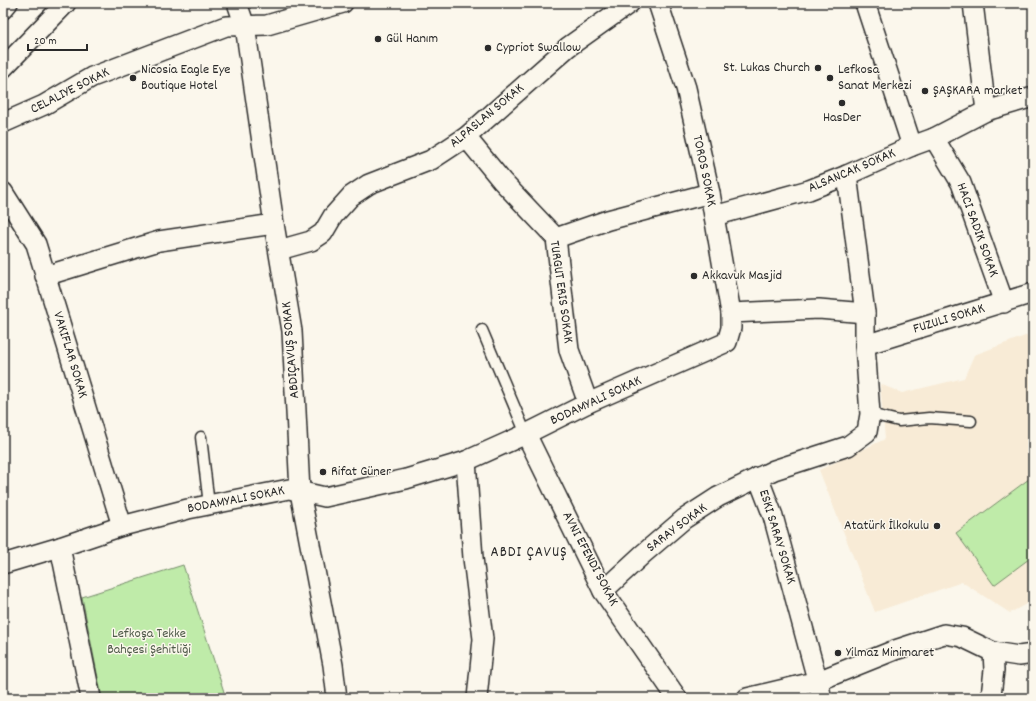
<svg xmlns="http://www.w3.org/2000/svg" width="1036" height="701" viewBox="0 0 1036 701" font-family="Dekko,sans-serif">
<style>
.built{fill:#f8ebd6}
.green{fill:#bfeba9;stroke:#758b6a}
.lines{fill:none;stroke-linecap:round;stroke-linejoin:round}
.service-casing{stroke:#2b2b2b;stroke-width:13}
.minor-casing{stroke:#2b2b2b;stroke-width:22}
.service{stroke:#fbf7ec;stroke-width:10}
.minor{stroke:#fbf7ec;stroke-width:19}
.poi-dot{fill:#2b2b2b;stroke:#fbf7ec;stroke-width:1.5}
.labels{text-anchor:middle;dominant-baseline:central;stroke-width:3;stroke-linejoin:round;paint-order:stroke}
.poi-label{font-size:14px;fill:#2b2b2b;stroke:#fbf7ec;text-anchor:start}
.street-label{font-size:14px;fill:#2b2b2b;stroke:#fbf7ec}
.park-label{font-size:14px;fill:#505b4a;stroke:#fbf7ec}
.neighbourhood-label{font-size:15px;letter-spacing:1px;fill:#2b2b2b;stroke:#fbf7ec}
</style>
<rect width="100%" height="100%" fill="#fbf7ec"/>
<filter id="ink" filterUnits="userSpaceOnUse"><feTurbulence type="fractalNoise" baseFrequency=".025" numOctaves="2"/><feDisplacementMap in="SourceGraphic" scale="8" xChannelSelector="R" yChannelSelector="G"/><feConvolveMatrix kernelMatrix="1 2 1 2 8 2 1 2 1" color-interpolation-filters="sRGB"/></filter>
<g filter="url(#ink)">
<polygon class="built" points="1033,333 1033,600 1010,613 962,582 875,612 819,470 885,439 880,384 902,393 964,378 974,355"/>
<g class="green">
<polygon points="1033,476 1033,556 994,585 956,533"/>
<polygon points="183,565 226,698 102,698 82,597"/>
</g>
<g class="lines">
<g class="service-casing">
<g id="service">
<polyline points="482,330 526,434"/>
<polyline points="870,414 899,421 929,418 971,421"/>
<polyline points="201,437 209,505"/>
</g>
</g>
<g class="minor-casing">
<g id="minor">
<polyline points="237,3 245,26 274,224 292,331 300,492 333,665 337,698"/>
<polyline points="865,3 912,146"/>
<polyline points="973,3 986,111"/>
<polyline points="3,9 8,3"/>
<polyline points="3,68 66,3"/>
<polyline points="3,123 44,105 92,77 226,26 267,25 343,3"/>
<polyline points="466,137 502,181 556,238 569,350 588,403"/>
<polyline points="934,138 961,183 1004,303"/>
<polyline points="3,192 36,244 122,526"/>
<polyline points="714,216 809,190 847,175 912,146 934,138 986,111 1033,97"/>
<polyline points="556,238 608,220 710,193"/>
<polyline points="279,250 311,241 323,233 333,216 351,196 369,184 431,160 466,137 568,47 630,3"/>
<polyline points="45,276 159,241 274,224"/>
<polyline points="731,313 819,309 865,313"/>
<polyline points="865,345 1033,293"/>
<polyline points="526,434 603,591 677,698"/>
<polyline points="466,461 473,558 483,639 477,698"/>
<polyline points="758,477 773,516 822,698"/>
<polyline points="60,547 91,698"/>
<polyline points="3,564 60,547 122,526 188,509 289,489 325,497 406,479 466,461 526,434 588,403 727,342 731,328 731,313 710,193 686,88 658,3"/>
<polyline points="603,591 643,554 684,519 718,497 774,470 848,446 867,432 870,414 865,345 865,313 847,175"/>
<polyline points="747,698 818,681 895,650 944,634 962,637 993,652 1019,656 1033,654"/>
<polyline points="989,698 991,696 994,670 993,652"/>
</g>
</g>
<use href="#service" class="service"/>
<use href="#minor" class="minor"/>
</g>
</g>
<g class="poi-dot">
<circle cx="378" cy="39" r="4"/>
<circle cx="488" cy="48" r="4"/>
<circle cx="818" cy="68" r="4"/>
<circle cx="133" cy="78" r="4"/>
<circle cx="830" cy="78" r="4"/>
<circle cx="925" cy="91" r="4"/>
<circle cx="842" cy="103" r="4"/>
<circle cx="694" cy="276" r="4"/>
<circle cx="323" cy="472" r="4"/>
<circle cx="937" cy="526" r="4"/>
<circle cx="838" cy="653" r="4"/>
</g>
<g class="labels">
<g class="poi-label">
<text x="386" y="39">Gül Hanım</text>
<text x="496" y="48">Cypriot Swallow</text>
<text x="810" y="68" text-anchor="end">St. Lukas Church</text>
<text x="141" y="70">Nicosia Eagle Eye<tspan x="141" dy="16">Boutique Hotel</tspan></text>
<text x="838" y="70">Lefkosa<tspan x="838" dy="16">Sanat Merkezi</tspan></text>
<text x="933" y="91">ŞAŞKARA market</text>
<text x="842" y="118" text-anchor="middle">HasDer</text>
<text x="702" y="276">Akkavuk Masjid</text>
<text x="331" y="472">Rifat Güner</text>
<text x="929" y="526" text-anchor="end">Atatürk İlkokulu</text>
<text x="846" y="653">Yilmaz Minimaret</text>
</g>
<g class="street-label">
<text transform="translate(70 91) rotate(-27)">CELALIYE SOKAK</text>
<text transform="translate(487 116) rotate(-40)">ALPASLAN SOKAK</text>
<text transform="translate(704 171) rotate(78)">TOROS SOKAK</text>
<text transform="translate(852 171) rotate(-23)">ALSANCAK SOKAK</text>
<text transform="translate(977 230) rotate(70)">HACI SADIK SOKAK</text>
<text transform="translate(561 292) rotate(82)">TURGUT ERIS SOKAK</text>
<text transform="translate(949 319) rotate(-17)">FUZULI SOKAK</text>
<text transform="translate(291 350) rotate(-95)">ABDIÇAVUŞ SOKAK</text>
<text transform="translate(70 355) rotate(73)">VAKIFLAR SOKAK</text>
<text transform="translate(596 401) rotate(-25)">BODAMYALI SOKAK</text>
<text transform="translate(236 500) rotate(-11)">BODAMYALI SOKAK</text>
<text transform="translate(677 528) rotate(-37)">SARAY SOKAK</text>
<text transform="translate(777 537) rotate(73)">ESKI SARAY SOKAK</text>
<text transform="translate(590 559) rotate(62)">AVNI EFENDI SOKAK</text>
</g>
<g class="park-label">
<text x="149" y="634">Lefkoşa Tekke<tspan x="149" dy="16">Bahçesi Şehitliği</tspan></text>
</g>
<g class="neighbourhood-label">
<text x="529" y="553">ABDI ÇAVUŞ</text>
</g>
</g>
<rect width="1036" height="701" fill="none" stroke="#fbf7ec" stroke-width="16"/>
<rect x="8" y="8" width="1020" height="685" fill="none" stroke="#2b2b2b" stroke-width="1.5" filter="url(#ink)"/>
<path d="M28 44v6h59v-6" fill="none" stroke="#2b2b2b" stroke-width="2"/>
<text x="34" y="44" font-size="12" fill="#2b2b2b" stroke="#fbf7ec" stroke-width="3" paint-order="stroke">20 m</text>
</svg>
